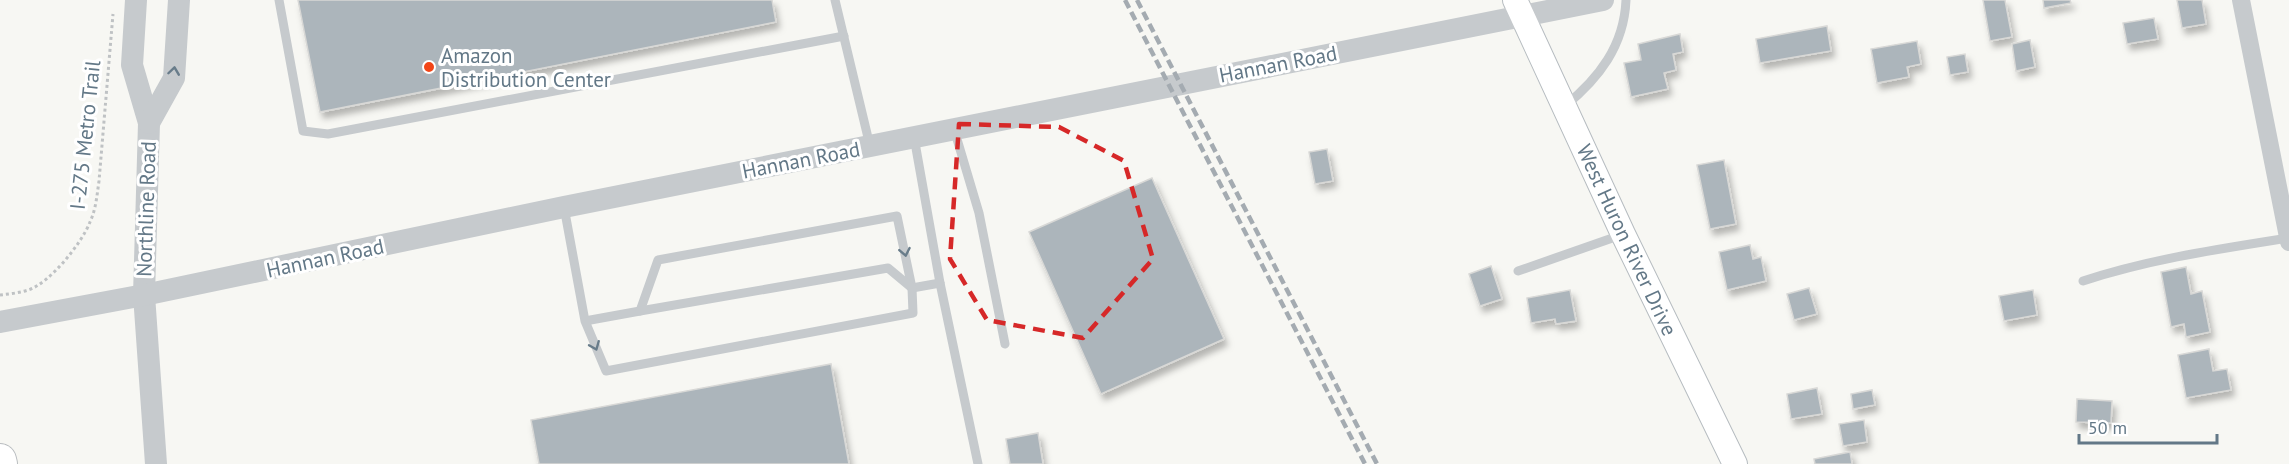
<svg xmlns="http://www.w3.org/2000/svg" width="2289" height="464" viewBox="0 0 2289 464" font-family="'PT Sans',sans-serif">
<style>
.building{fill:#acb5bb;stroke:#d8d8d6;stroke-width:1.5;filter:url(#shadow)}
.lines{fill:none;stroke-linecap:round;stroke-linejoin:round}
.secondary-casing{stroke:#b6bcc0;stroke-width:26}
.motorway-casing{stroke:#b8bcbf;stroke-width:34}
.path{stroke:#bfc2c4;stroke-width:3;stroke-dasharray:3 3;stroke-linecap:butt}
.service{stroke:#c6cacd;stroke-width:9}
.minor{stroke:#c6cacd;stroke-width:18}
.tertiary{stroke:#c6cacd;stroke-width:22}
.secondary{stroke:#fff;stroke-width:24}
.motorway{stroke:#fff;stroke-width:32}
.rail{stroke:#a4abb1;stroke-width:4.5;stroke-dasharray:9 4.5;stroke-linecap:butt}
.oneway{stroke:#687c8a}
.marked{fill:none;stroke:#d62828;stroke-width:4.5;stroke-dasharray:12 8;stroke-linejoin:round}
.poi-dot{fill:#f24517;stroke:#fff;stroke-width:2}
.labels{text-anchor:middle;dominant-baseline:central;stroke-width:6;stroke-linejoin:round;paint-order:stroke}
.poi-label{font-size:21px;fill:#637887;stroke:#fff;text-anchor:start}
.street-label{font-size:21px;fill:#637887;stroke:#fff}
</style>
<defs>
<filter id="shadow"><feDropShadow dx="3.5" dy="6" stdDeviation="3" flood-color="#0004"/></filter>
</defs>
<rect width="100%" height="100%" fill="#f7f7f3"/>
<g class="building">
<polygon points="298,0 772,0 776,22 320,112"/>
<polygon points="1983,0 2005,0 2012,37 1990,41"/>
<polygon points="2043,0 2070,0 2071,3 2044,8"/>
<polygon points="2177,0 2202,0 2206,24 2182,28"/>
<polygon points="2154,18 2158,39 2127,44 2123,23"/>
<polygon points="1827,26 1831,51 1760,63 1756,39"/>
<polygon points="1680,34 1683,52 1673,54 1676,70 1664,73 1668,89 1631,97 1624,63 1641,60 1638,44"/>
<polygon points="2030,40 2035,67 2016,71 2012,44"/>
<polygon points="1917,41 1921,64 1907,67 1909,77 1877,83 1871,49"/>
<polygon points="1965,54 1968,72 1950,75 1947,57"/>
<polygon points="1327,149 1333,181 1315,184 1309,152"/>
<polygon points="1724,160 1736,224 1710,229 1697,165"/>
<polygon points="1152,178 1224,339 1101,394 1029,232"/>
<polygon points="1750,245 1753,259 1761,257 1766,281 1727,290 1719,252"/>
<polygon points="1491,266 1502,299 1480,306 1469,274"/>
<polygon points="2186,267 2191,294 2202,291 2210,332 2186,337 2184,324 2171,327 2161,272"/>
<polygon points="1809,288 1817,314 1794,320 1787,294"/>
<polygon points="1570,290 1576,321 1556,324 1555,319 1531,323 1527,298"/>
<polygon points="2033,290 2037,315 2004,321 1999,296"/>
<polygon points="2209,349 2213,371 2227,369 2231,390 2186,398 2178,355"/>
<polygon points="831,364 849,464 539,464 531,420"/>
<polygon points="1817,388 1822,414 1791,419 1787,394"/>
<polygon points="1872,390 1875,405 1853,409 1851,394"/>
<polygon points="2077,399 2112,401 2111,423 2076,422"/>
<polygon points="1864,420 1867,442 1843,446 1839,424"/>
<polygon points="1038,433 1043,464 1010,464 1006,439"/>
<polygon points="1850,452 1852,464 1815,464 1814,459"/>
</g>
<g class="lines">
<g class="secondary-casing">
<polyline id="secondary" points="1515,0 1623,234 1735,464"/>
</g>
<g class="motorway-casing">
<polyline id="motorway" points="0,460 1,464"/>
</g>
<path class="path" d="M0,295c9,-1 19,-2 28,-5 21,-6 54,-47 62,-68 6,-13 7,-27 9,-41l14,-167"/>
<g class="service">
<polyline points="279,0 303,131 328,134 844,36"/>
<polyline points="835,0 870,146"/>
<path d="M1565,106c34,-28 59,-60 61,-106"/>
<polyline points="954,129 979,213 1005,344"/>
<polyline points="914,137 940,283 978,464"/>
<polyline points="564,207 585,321 606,371 913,313 912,288 897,216 658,260 640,311 585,321"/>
<polyline points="1518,271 1621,235"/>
<path d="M2083,281c67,-22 136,-32 205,-43"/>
<polyline points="912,288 940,283"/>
<polyline points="640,311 888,268 912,288"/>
</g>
<polyline class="minor" points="2241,0 2289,242"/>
<g class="tertiary">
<polyline points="136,0 132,65 149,123 144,295 156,464"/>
<polyline points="149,123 174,78 179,0"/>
<polyline points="0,322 144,295 564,207 1603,0"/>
</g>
<use href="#secondary" class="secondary"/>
<use href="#motorway" class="motorway"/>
<g class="rail">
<polyline points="1125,0 1365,464"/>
<polyline points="1137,0 1377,464"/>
</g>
</g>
<defs><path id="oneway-chevron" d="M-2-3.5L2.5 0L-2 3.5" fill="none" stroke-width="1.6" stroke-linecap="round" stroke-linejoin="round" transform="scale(1.5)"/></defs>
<g class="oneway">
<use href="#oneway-chevron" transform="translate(174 71) rotate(-82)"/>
<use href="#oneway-chevron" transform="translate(905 252) rotate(79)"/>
<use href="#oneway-chevron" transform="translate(595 346) rotate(68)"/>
</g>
<path class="marked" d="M959,124l100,3 65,34 29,98 -70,79 -96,-18 -37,-61z"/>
<circle class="poi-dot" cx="429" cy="67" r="6"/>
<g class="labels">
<g class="poi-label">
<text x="441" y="55">Amazon<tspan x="441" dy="24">Distribution Center</tspan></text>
</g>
<g class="street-label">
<text transform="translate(1278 64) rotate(-11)">Hannan Road</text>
<text transform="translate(85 135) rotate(-84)">I-275 Metro Trail</text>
<text transform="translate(801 160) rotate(-11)">Hannan Road</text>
<text transform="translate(146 209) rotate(-88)">Northline Road</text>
<text transform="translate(1627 240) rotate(65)">West Huron River Drive</text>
<text transform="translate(325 258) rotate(-12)">Hannan Road</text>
</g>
</g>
<path d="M2079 434v9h138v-9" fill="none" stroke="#637887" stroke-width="3"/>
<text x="2088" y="434" font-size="18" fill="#637887" stroke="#ffffff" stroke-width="4.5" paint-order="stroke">50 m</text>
</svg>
